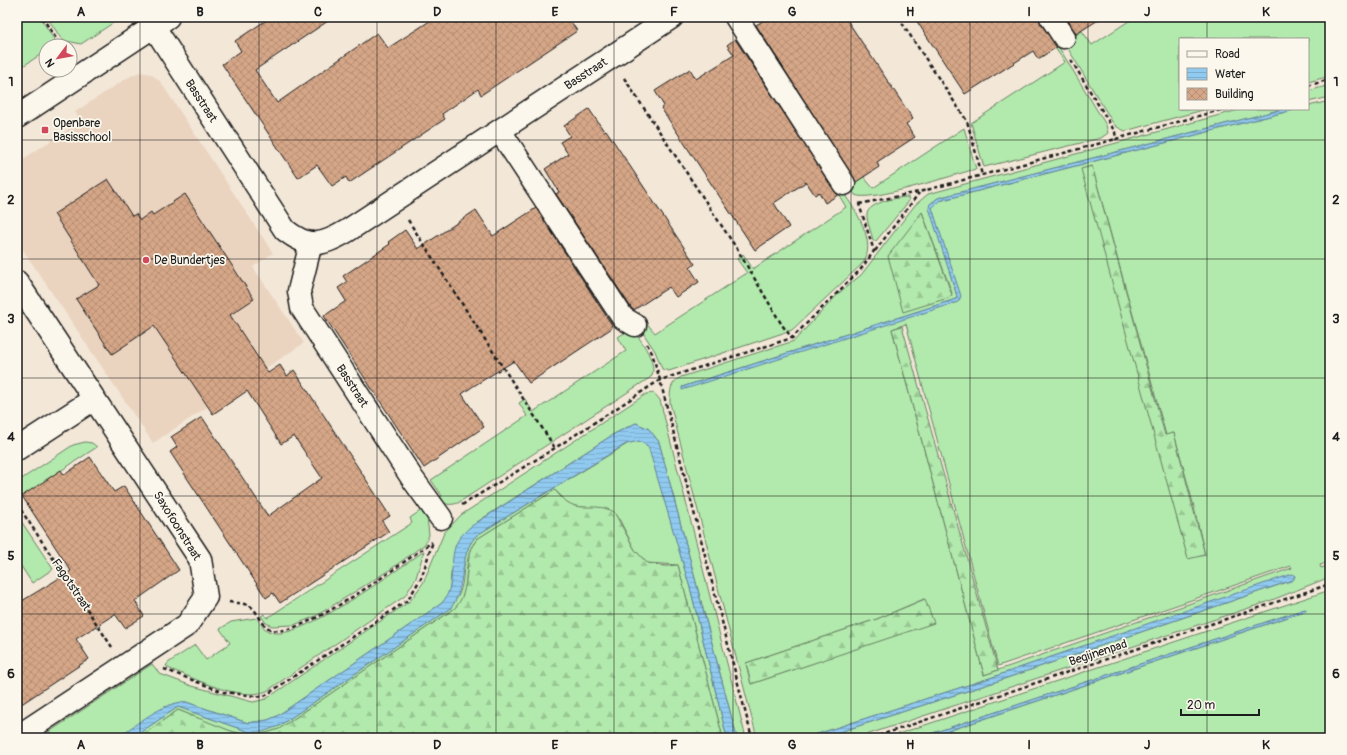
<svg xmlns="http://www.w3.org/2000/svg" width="1347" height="755" viewBox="0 0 1347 755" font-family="Pangolin,sans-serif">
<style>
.built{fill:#ead4c0}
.grass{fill:#b2e9ac;stroke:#678264;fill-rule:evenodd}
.forest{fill:url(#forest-firs);stroke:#678264}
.water{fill:url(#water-rules);stroke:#62849b}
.building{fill:url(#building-cross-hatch);stroke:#1c1c1c}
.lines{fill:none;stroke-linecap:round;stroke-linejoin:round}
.street-casing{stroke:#1c1c1c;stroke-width:25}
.path{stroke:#1c1c1c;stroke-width:2.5;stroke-dasharray:4 3;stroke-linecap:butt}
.street{stroke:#fbf7ec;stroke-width:22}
.grid{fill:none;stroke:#1c1c1c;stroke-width:1;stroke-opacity:0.55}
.poi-dot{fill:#d1495b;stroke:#fbf7ec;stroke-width:1.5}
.labels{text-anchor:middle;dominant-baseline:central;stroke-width:3.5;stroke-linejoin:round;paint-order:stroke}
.street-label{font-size:12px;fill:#1c1c1c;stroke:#fbf7ec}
.poi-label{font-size:12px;fill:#1c1c1c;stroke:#fbf7ec;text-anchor:start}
.neatline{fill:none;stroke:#1c1c1c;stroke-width:1.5}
.grid-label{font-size:13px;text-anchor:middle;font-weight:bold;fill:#1c1c1c}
</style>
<defs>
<pattern id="forest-firs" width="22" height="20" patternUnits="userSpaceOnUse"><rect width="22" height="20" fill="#b2e9ac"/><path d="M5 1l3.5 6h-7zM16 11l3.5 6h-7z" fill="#98c793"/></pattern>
<pattern id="water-rules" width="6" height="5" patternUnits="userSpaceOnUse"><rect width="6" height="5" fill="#91caf0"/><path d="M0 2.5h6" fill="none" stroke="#7cadcd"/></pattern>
<pattern id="building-cross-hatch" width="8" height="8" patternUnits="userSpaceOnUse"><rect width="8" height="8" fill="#d5a687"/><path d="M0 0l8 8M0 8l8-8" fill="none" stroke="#b68e74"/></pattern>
</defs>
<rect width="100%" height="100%" fill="#f3e7d8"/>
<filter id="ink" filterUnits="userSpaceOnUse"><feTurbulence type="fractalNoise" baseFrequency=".025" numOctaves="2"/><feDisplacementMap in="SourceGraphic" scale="8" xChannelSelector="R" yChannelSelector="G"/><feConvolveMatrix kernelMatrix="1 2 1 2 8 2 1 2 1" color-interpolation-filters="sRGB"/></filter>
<g filter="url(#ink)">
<polygon class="built" points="140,72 151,74 160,81 273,253 253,267 304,343 153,443 17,241 17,163 81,121 75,112 127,78"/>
<g class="grass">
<polygon points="17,17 40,17 57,44 54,46 46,46 46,51 17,70"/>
<polygon points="47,17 122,17 81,44 62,40"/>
<polygon points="1135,17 1330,17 1330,76 1308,82 1308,39 1180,39 1180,109 1207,109 1125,131 1117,127 1113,123 1064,42 1082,31 1092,45"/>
<polygon points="1058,46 1106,125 1108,133 1101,138 984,167 971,123 1065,62 1055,48"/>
<polygon points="1330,85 1330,97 1308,102 1308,91"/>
<path d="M1330,101v461l-10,3 1,3 9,-3v12l-63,25 -410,136h-36l174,-56 298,-102 2,-4 -3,-1 -299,102 -188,61h-48l-87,-335c0,-13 0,-20 11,-26l113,-36 46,-49 21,-17 54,-70 13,-11 314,-85h41l-345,89 -8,6 27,92 -1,3 -274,88 278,-88 -28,-91 7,-7 358,-92h11v-3zM1092,166l74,269 8,-2 19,70 12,52 -17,3 -106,-389zM922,212l30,81 -4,5h-1zM906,324l92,342 293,-100 1,2 -308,107 -92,-346zM924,599l-102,61 -71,24 -5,-21 131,-44z"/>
<path d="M964,128l12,41c-20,5 -107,34 -121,26l-7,-11 14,-9 11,13z"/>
<path d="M840,189c14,17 39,55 22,75l-70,66 -123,41 -7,-2 -7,-18 -18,-27 7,-4 11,13 92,-60 -10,-14 6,-5 10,15 93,-62 -9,-15z"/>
<path d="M908,197l1,4 -33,40h-3c-1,-8 -7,-20 -6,-27 2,-12 32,-17 41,-17z"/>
<path d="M632,328c8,11 27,36 19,49l-193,126c-7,2 -14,3 -19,-5l3,-2 -11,-16 96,-64 -8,-13 6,-4 8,13 93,-61 -8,-14z"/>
<polygon points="654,393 660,400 746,738 737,738 659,442 649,429 636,423 614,434 477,522 451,572 450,588 448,596 442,603 277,716 268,720 248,723 186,702 165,707 116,738 40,738 152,664 160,674 192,686 253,702 266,699 410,601 423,583 444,533 461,515 646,394"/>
<path d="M632,441l13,2 5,7 41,141 36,147h-4l-45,-173 -31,-2 -12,-13 -18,-35 -14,-6 -32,-3 -16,-16 -78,49c-3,4 -7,9 -8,14 -5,20 1,41 -15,56l-175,120c-37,15 -67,-6 -101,-19l-40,28h-6l46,-31 71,25 30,-6 171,-117c3,-6 8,-11 10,-17 7,-20 -1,-39 17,-57z"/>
<polygon points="85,442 92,443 97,447 18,499 17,482 73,445"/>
<polygon points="423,509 427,517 429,535 425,544 391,569 316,616 294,625 272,626 266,623 261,616 264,614 267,618 412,523 410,518"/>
<polygon points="17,515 53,569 32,583 17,560"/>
<path d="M424,551l-8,27 -11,18 -138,95c-28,11 -70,-12 -97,-22l-4,-3 2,-3 27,-18 11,15 24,-17 -10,-14 11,-7 25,-4c6,7 9,14 19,15 30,4 122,-63 149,-82z"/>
<polygon points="1330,590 1330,738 927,738 1306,611 1305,609 918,738 886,738"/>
</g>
<g class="forest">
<polygon points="1092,166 1165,435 1174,433 1205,555 1188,559 1081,169"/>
<polygon points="922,212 952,295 948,298 903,312 888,256"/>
<polygon points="902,326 998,670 984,675 892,329"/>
<path d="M555,490c22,29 36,9 59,22l21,38 12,13 19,3 12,-1 45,173h-585l40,-28 63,25h19l19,-6 175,-120c19,-19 7,-48 23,-70z"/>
<polygon points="925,599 934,623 751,684 746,663 877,619"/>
</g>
<g class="water">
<polygon points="1283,109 1297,109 939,201 932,208 961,296 958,302 682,390 682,387 956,299 957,296 929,208 930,204 938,198"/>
<path d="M636,423l13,6 10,13 78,296h-10l-36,-147 -43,-145 -9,-5 -13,3 -149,91c-20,20 -9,52 -27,74l-171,117 -17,6h-13l-71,-25 -46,31h-16c19,-12 48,-37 70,-36l62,21 20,-3 9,-4 165,-113c14,-17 7,-40 14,-59 3,-7 9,-12 14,-17l144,-93z"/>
<polygon points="1292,574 1295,576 1293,580 995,682 821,738 805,738 993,677"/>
<polygon points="1305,609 1306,611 927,738 918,738"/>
</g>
<g class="building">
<polygon points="271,17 334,17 255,70 277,103 377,33 388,48 436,17 568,17 577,31 481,95 478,89 442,114 445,119 349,183 346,177 332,186 317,165 298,178 222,64 241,51 235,41"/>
<polygon points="769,17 845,17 913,119 906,124 915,137 877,162 879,167 856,182 756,25"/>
<polygon points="914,17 1039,17 1041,24 1057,47 1038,59 1033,51 965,94"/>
<polygon points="1066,17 1103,17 1076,34"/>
<polygon points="735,39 838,195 825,203 819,192 815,195 806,182 774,203 789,227 755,250 661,108 664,106 655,91 690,69 696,79 734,55 727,45"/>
<polygon points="589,109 604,131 606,130 695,264 690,268 699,282 676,297 669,287 634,310 632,309 556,194 559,192 545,169 568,154 560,142 570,136 564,126"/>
<polygon points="108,179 132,216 136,214 140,220 151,212 153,215 185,194 254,299 230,315 268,373 280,365 287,376 294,370 390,516 382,521 389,532 280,603 273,593 266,598 170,452 177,447 171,437 202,417 268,516 322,478 294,436 281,444 247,391 213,414 154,326 112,354 76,299 99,285 54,214"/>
<polygon points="536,208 612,325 611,326 612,328 529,383 514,361 472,387 462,394 484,427 424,468 324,316 346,301 338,288 347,282 343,276 390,244 388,242 405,230 418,249 476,210 493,236"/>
<polygon points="90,457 114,492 124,486 179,570 135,601 144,616 125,628 115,614 76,639 89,659 17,707 17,604 71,571 22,496 61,470 64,475"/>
</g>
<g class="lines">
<g class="street-casing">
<g id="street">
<polyline points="736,17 844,184"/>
<polyline points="1051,17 1064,37"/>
<path d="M154,27l131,203c24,19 37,16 62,1l325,-214"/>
<polyline points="17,117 168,17"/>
<polyline points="500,131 623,318 635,325"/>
<polyline points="311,243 299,291 302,308 412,478 441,518"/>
<polyline points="17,282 200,559 206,597 187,625 17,737"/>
<polyline points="17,449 94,399"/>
</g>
</g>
<g class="path">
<polyline points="42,17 61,46"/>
<polyline points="898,17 967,121 982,175"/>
<polyline points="1071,60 1115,132 1116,139 1224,109"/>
<polyline points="624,78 737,249 782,325 792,338"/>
<polyline points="1308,86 1330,79"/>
<polyline points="859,204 919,192 1116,139"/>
<polyline points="408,220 555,448"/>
<polyline points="875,251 919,193"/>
<polyline points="647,344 652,353 660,380 752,738"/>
<polyline points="17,504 112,647"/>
<polyline points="462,505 555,448 660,380 792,338 861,269 874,251 859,204"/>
<path d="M229,602c6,1 16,1 21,4 9,6 11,21 23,24 30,8 132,-69 159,-88"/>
<polyline points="164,669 223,692 263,697 408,600 422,576 433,541"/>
<polyline points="872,738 1330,584"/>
</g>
<use href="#street" class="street"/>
</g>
</g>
<path class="grid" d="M140,17v721M259,17v721M377,17v721M496,17v721M614,17v721M733,17v721M851,17v721M970,17v721M1088,17v721M1207,17v22M1207,109v629M17,140h1313M17,259h1313M17,378h1313M17,496h1313M17,614h1313"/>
<g class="poi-dot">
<rect x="41" y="126" width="8" height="8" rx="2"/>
<circle cx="146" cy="260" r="4"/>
</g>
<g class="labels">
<g class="street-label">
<text transform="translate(586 74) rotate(-33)">Basstraat</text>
<text transform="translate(201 101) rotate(57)">Basstraat</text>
<text transform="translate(352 386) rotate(57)">Basstraat</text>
<text transform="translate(177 526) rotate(58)">Saxofoonstraat</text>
<text transform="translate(71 585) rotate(56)">Fagotstraat</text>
<text transform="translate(1098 653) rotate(-18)">Begijnenpad</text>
</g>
<g class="poi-label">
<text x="53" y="123">Openbare<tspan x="53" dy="14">Basisschool</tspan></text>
<text x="154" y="260">De Bundertjes</text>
</g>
</g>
<rect width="1347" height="755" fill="none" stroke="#fbf7ec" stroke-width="44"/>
<rect x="1179" y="38" width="130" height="72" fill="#fbf7ec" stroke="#a29f99"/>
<rect x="1187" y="51" width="20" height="6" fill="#fbf7ec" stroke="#a29f99"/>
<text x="1215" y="58" font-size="12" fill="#1c1c1c">Road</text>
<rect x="1187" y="68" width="20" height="12" fill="url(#water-rules)" stroke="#a29f99"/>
<text x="1215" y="78" font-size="12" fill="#1c1c1c">Water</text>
<rect x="1187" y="88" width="20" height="12" fill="url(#building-cross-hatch)" stroke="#a29f99"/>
<text x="1215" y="98" font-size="12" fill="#1c1c1c">Building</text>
<g transform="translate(58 58) rotate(238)"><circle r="19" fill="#fbf7ec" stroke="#a29f99"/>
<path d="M0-3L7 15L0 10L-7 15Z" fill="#d1495b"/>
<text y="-6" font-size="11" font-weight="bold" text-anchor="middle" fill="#1c1c1c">N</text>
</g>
<path d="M1181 709v6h78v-6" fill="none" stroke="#1c1c1c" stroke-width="2"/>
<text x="1187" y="709" font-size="12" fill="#1c1c1c" stroke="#fbf7ec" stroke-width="3" paint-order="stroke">20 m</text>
<rect x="22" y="22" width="1303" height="711" class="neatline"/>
<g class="grid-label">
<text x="81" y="16">A</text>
<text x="200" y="16">B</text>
<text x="318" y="16">C</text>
<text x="437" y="16">D</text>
<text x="555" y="16">E</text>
<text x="674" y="16">F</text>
<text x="792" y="16">G</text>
<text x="910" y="16">H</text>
<text x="1029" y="16">I</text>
<text x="1147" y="16">J</text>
<text x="1266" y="16">K</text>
<text x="11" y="86">1</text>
<text x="1336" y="86">1</text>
<text x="11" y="204">2</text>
<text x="1336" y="204">2</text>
<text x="11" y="323">3</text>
<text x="1336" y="323">3</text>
<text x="11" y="441">4</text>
<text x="1336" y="441">4</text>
<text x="11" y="560">5</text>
<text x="1336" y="560">5</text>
<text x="11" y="678">6</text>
<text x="1336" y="678">6</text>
<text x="81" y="749">A</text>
<text x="200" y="749">B</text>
<text x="318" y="749">C</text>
<text x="437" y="749">D</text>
<text x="555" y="749">E</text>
<text x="674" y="749">F</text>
<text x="792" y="749">G</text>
<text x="910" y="749">H</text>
<text x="1029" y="749">I</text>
<text x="1147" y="749">J</text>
<text x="1266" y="749">K</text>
</g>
</svg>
